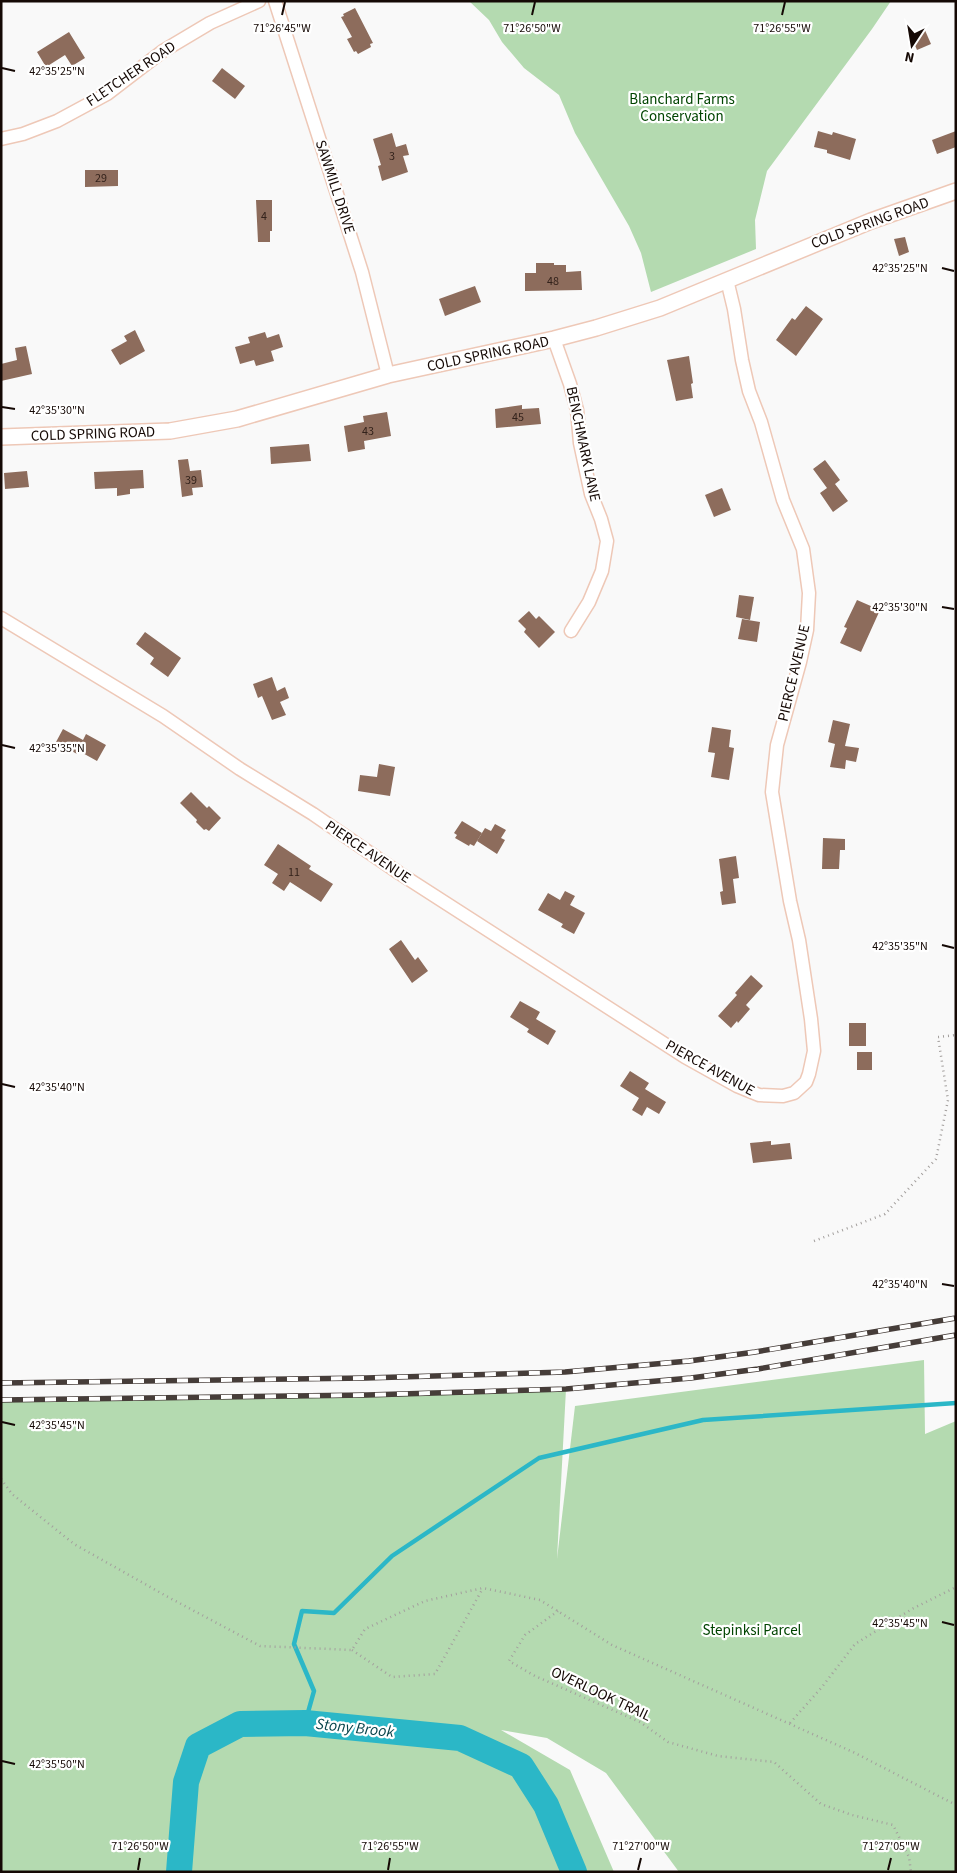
<svg xmlns="http://www.w3.org/2000/svg" width="957" height="1873" viewBox="0 0 957 1873" font-family="'Source Sans 3',sans-serif">
<style>
.green{fill:#b4dab0}
.lines{fill:none;stroke-linecap:round;stroke-linejoin:round}
.stream{stroke:#2bb7c7;stroke-width:4.5}
.river{stroke:#2bb7c7;stroke-width:26}
.building{fill:#8d6c5c}
.minor-casing{stroke:#eec8b7;stroke-width:15}
.tertiary-casing{stroke:#eec8b7;stroke-width:18}
.path{stroke:#a39f9d;stroke-width:2.5;stroke-dasharray:1 4;stroke-linecap:butt}
.minor{stroke:#fff;stroke-width:12}
.tertiary{stroke:#fff;stroke-width:15}
.rail-casing{stroke:#463d39;stroke-width:5.5}
.rail{stroke:#fff;stroke-width:4;stroke-dasharray:11;stroke-linecap:butt}
.ticks{fill:none;stroke:#150905;stroke-width:2}
.labels{text-anchor:middle;dominant-baseline:central;stroke-width:4.5;stroke-linejoin:round;paint-order:stroke}
.number-label{font-size:12px;fill:#33221b}
.street-label{font-size:15px;fill:#150905;stroke:#fff}
.park-label{font-size:15px;fill:#040;stroke:#fff}
.water-label{font-size:16px;font-style:italic;fill:#08444b;stroke:#fff}
.ticks-label{font-size:12px;text-anchor:middle;fill:#150905;stroke:#fff;stroke-width:4.5;stroke-linejoin:round;paint-order:stroke}
</style>
<rect width="100%" height="100%" fill="#f9f9f9"/>
<g class="green">
<polygon points="469,1 891,1 872,29 767,171 755,220 756,249 651,292 641,253 629,226 575,133 559,95 524,68 502,42 489,20"/>
<polygon points="924,1360 925,1434 956,1421 956,1872 679,1872 606,1773 547,1738 501,1730 570,1770 614,1872 1,1872 1,1399 510,1392 566,1389 557,1559 575,1406"/>
</g>
<g class="lines">
<polyline class="stream" points="305,1723 314,1691 294,1644 302,1611 334,1613 392,1556 539,1458 703,1420 956,1403"/>
<polyline class="river" points="179,1872 186,1782 198,1746 240,1724 305,1723 460,1738 521,1766 546,1805 574,1872"/>
</g>
<g class="building">
<polygon points="355,8 373,43 370,44 371,47 358,54 356,51 354,52 347,39 352,37 341,17 344,16 343,14"/>
<polygon points="924,28 931,44 917,50 910,34"/>
<polygon points="69,32 85,58 72,66 65,55 46,67 37,52"/>
<polygon points="222,68 245,86 235,99 212,81"/>
<polygon points="818,131 832,135 833,132 856,139 850,160 827,153 827,150 814,147"/>
<polygon points="956,131 956,147 937,154 932,140"/>
<polygon points="392,133 396,147 406,144 409,155 403,156 408,172 382,181 378,166 381,165 373,139"/>
<polygon points="85,170 118,170 118,186 85,187"/>
<polygon points="256,200 272,200 272,231 270,231 270,242 258,242"/>
<polygon points="905,237 909,252 899,256 894,239"/>
<polygon points="536,263 554,263 554,265 566,265 566,272 581,271 582,290 525,291 525,273 536,273"/>
<polygon points="475,286 481,302 445,316 439,299"/>
<polygon points="806,306 823,319 796,356 776,340 792,318 795,320"/>
<polygon points="135,330 145,351 120,365 111,350 127,341 124,336"/>
<polygon points="265,332 267,338 279,334 283,347 271,351 274,361 256,366 254,360 240,364 235,347 250,343 248,337"/>
<polygon points="26,346 32,374 1,381 1,364 17,360 15,348"/>
<polygon points="689,356 693,383 691,384 693,398 676,401 667,360"/>
<polygon points="522,405 522,409 539,408 541,424 496,428 495,409"/>
<polygon points="387,412 391,436 364,441 365,449 348,452 344,426 364,422 363,416"/>
<polygon points="309,444 311,461 271,464 270,447"/>
<polygon points="188,459 190,471 201,470 203,487 192,488 193,495 182,497 178,460"/>
<polygon points="825,460 840,480 835,484 848,501 833,512 820,493 827,488 813,469"/>
<polygon points="143,470 144,488 130,489 130,494 117,496 117,488 95,489 94,472"/>
<polygon points="27,471 29,487 5,489 4,473"/>
<polygon points="722,488 731,510 714,517 705,495"/>
<polygon points="739,595 754,597 750,620 736,617"/>
<polygon points="857,600 880,610 861,652 840,643 847,628 844,627"/>
<polygon points="529,611 536,619 539,616 555,632 539,648 524,632 526,629 518,621"/>
<polygon points="742,619 760,622 757,642 738,639"/>
<polygon points="145,632 181,658 168,677 150,664 154,658 136,644"/>
<polygon points="272,677 277,691 285,687 289,698 280,702 286,715 272,720 262,696 258,698 253,684"/>
<polygon points="833,720 850,724 845,746 859,748 856,762 846,760 845,769 830,767 835,744 828,742"/>
<polygon points="712,727 731,730 729,747 734,748 729,780 711,777 715,753 708,752"/>
<polygon points="63,729 83,740 86,734 106,745 97,761 79,751 77,754 56,742"/>
<polygon points="379,764 395,767 390,796 358,791 360,775 377,777"/>
<polygon points="191,792 207,808 209,806 221,818 209,831 206,829 204,830 196,822 197,820 180,803"/>
<polygon points="462,821 482,833 474,846 470,844 469,846 455,838 457,835 454,833"/>
<polygon points="495,824 506,830 501,838 505,840 497,854 477,841 485,828 491,831"/>
<polygon points="823,838 845,839 845,850 840,850 839,869 822,869"/>
<polygon points="278,844 311,866 309,869 333,884 321,902 290,882 284,891 272,883 278,874 264,865"/>
<polygon points="736,856 739,878 733,879 736,903 722,905 720,892 723,891 719,859"/>
<polygon points="565,891 575,896 570,905 585,913 574,934 561,927 563,924 538,910 548,893 560,900"/>
<polygon points="401,940 415,960 418,957 428,971 412,983 389,949"/>
<polygon points="751,975 763,986 746,1005 750,1009 738,1023 737,1021 731,1028 718,1016 737,995 735,993"/>
<polygon points="520,1001 540,1012 536,1019 556,1031 548,1045 527,1032 529,1029 510,1017"/>
<rect x="849" y="1023" width="17" height="23"/>
<rect x="857" y="1052" width="15" height="18"/>
<polygon points="630,1071 649,1083 645,1089 666,1102 659,1114 647,1107 642,1116 632,1110 639,1098 620,1086"/>
<polygon points="771,1141 771,1145 790,1143 792,1159 753,1163 750,1143"/>
</g>
<g class="lines">
<g class="minor-casing">
<g id="minor">
<polyline points="275,1 362,272 388,375"/>
<polyline points="1,139 23,134 57,121 107,94 163,51 210,23 259,1"/>
<polyline points="554,339 570,384 577,410 580,443 591,494 601,519 607,541 602,571 589,602 571,631"/>
<polyline points="1,618 163,716 240,769 313,814 399,873 685,1057 737,1086 759,1095 783,1096 794,1093 806,1082 809,1074 814,1051 811,1019 799,940 790,901 772,792 777,745 800,662 807,630 809,593 803,549 783,500 761,422 749,391 742,360 734,309 727,280"/>
</g>
</g>
<g class="tertiary-casing">
<polyline id="tertiary" points="1,437 170,431 237,419 388,375 554,339 596,328 660,308 871,221 956,191"/>
</g>
<g class="path">
<polyline points="814,1241 885,1214 936,1159 948,1100 938,1037 956,1035"/>
<polyline points="1,1479 12,1494 74,1544 168,1597 260,1646 352,1650 365,1629 425,1601 483,1588 540,1600 612,1645 853,1752 956,1805"/>
<polyline points="558,1611 525,1635 509,1661 535,1676 640,1722 668,1742 718,1756 774,1762 821,1804 852,1815 893,1825 909,1857 911,1872"/>
<polyline points="352,1650 392,1677 435,1674 483,1588"/>
<polyline points="790,1723 822,1687 855,1644 912,1609 956,1587"/>
</g>
<use href="#minor" class="minor"/>
<use href="#tertiary" class="tertiary"/>
<g class="rail-casing">
<g id="rail">
<polyline points="1,1383 366,1378 565,1372 689,1361 755,1352 956,1318"/>
<polyline points="1,1400 367,1395 566,1389 691,1378 758,1369 956,1335"/>
</g>
</g>
<use href="#rail" class="rail"/>
</g>
<path class="ticks" d="M282,15l3,-13M532,15l3,-13M782,15l3,-13M2,68l13,3M942,268l12,3M2,407l13,2M942,607l12,2M2,745l13,3M942,945l12,3M2,1084l13,3M942,1284l12,2M2,1422l13,3M942,1622l12,3M2,1761l13,3M138,1870l2,-12M388,1870l2,-12M638,1870l3,-12M888,1870l3,-12"/>
<g class="labels">
<g class="number-label">
<text x="392" y="156">3</text>
<text x="101" y="178">29</text>
<text x="264" y="216">4</text>
<text x="553" y="281">48</text>
<text x="518" y="417">45</text>
<text x="368" y="431">43</text>
<text x="191" y="480">39</text>
<text x="294" y="872">11</text>
</g>
<g class="street-label">
<text transform="translate(131 74) rotate(-34)">FLETCHER ROAD</text>
<text transform="translate(335 187) rotate(72)">SAWMILL DRIVE</text>
<text transform="translate(870 223) rotate(-20)">COLD SPRING ROAD</text>
<text transform="translate(488 354) rotate(-12)">COLD SPRING ROAD</text>
<text transform="translate(93 434) rotate(-2)">COLD SPRING ROAD</text>
<text transform="translate(583 444) rotate(78)">BENCHMARK LANE</text>
<text transform="translate(794 673) rotate(-77)">PIERCE AVENUE</text>
<text transform="translate(368 852) rotate(34)">PIERCE AVENUE</text>
<text transform="translate(710 1068) rotate(29)">PIERCE AVENUE</text>
<text transform="translate(601 1694) rotate(25)">OVERLOOK TRAIL</text>
</g>
<g class="park-label">
<text x="682" y="99">Blanchard Farms<tspan x="682" dy="17">Conservation</tspan></text>
<text x="752" y="1630">Stepinksi Parcel</text>
</g>
<g class="water-label">
<text transform="translate(355 1728) rotate(6)">Stony Brook</text>
</g>
</g>
<g class="ticks-label">
<text x="282" y="32">71°26'45"W</text>
<text x="532" y="32">71°26'50"W</text>
<text x="782" y="32">71°26'55"W</text>
<text x="57" y="75">42°35'25"N</text>
<text x="900" y="272">42°35'25"N</text>
<text x="57" y="414">42°35'30"N</text>
<text x="900" y="611">42°35'30"N</text>
<text x="57" y="752">42°35'35"N</text>
<text x="900" y="950">42°35'35"N</text>
<text x="57" y="1091">42°35'40"N</text>
<text x="900" y="1288">42°35'40"N</text>
<text x="57" y="1429">42°35'45"N</text>
<text x="900" y="1627">42°35'45"N</text>
<text x="57" y="1768">42°35'50"N</text>
<text x="140" y="1850">71°26'50"W</text>
<text x="390" y="1850">71°26'55"W</text>
<text x="641" y="1850">71°27'00"W</text>
<text x="891" y="1850">71°27'05"W</text>
</g>
<rect width="957" height="1873" fill="none" stroke="#150905" stroke-width="5"/>
<g transform="translate(912 45) rotate(192)" stroke="#ffffff" stroke-width="4" paint-order="stroke">
<path d="M0-4L9 19L0 12L-9 19Z" fill="#150905"/>
<text y="-8" font-size="14" font-weight="bold" text-anchor="middle" fill="#150905">N</text>
</g>
</svg>
